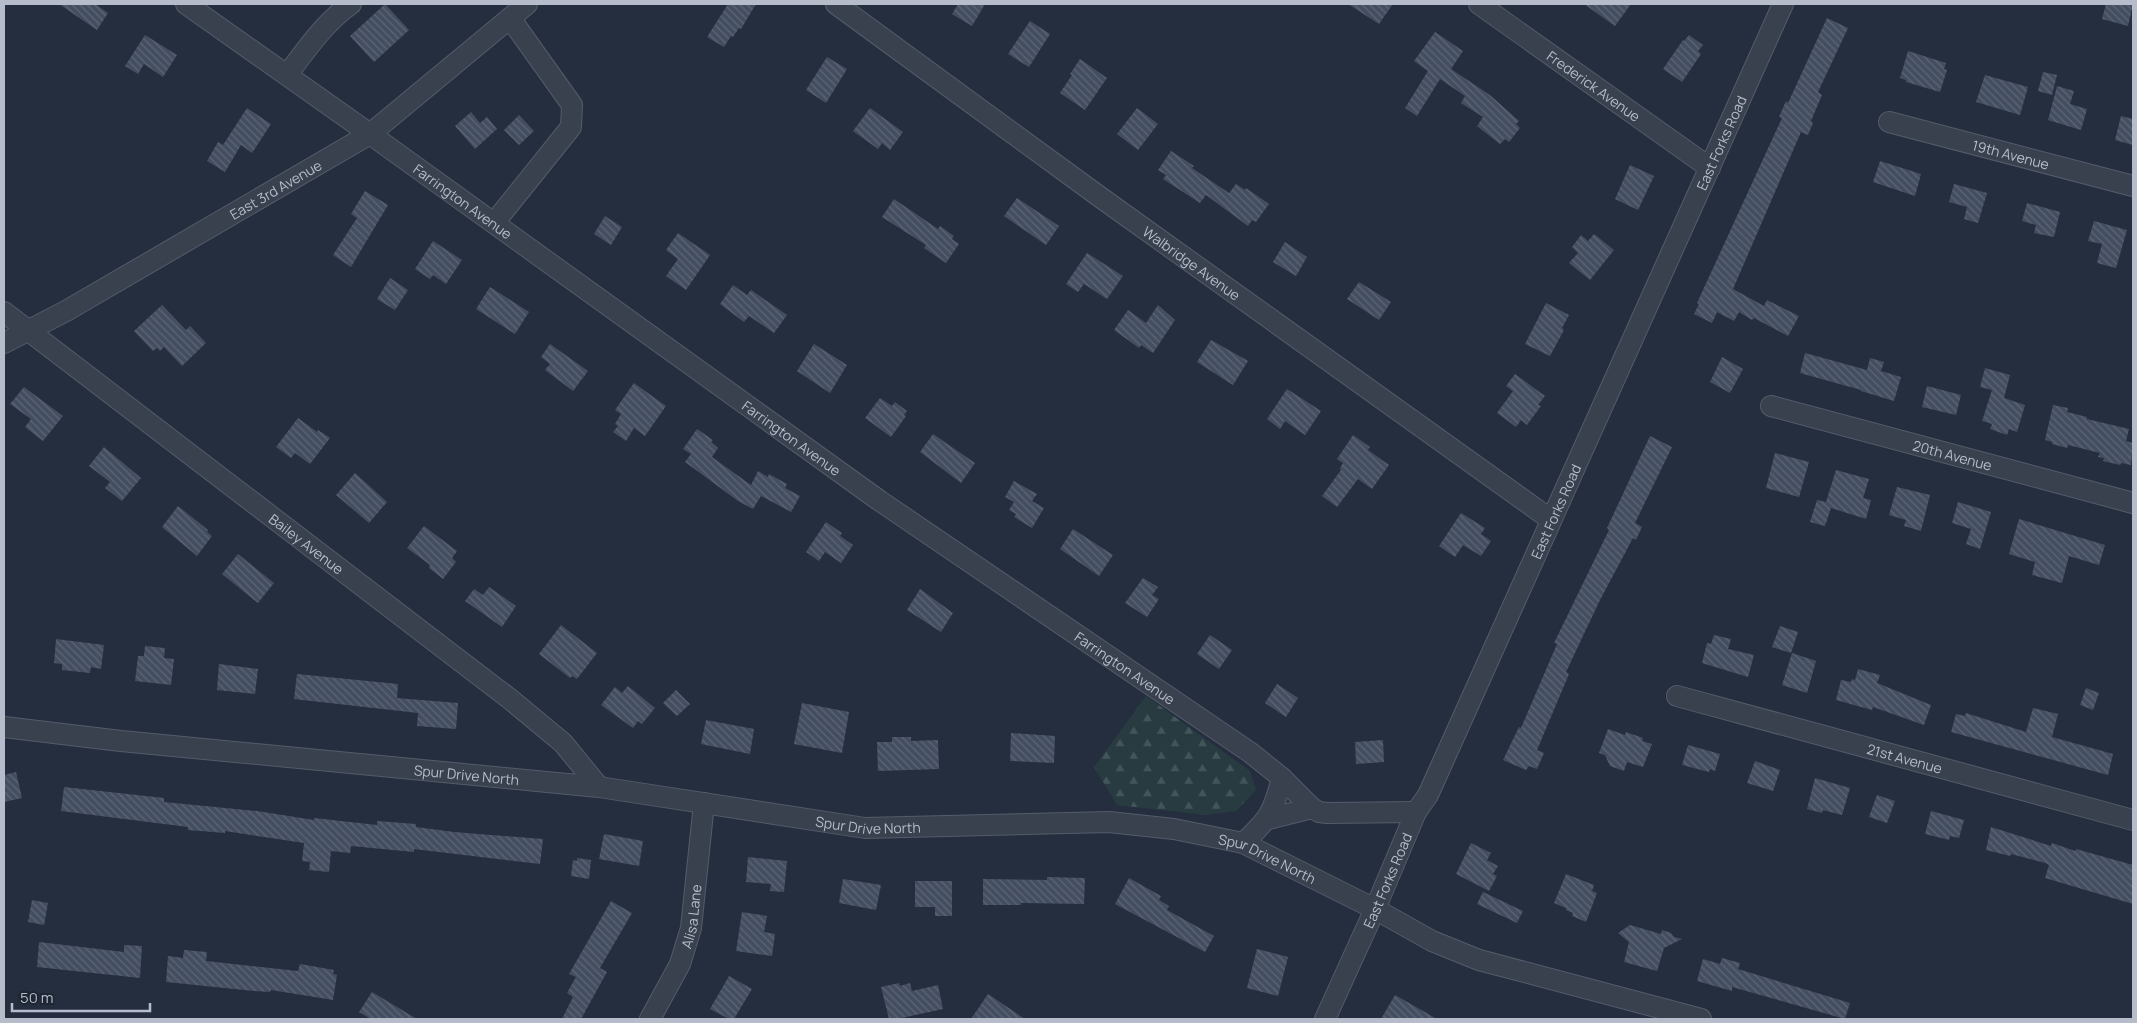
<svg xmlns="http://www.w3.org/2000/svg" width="2137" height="1023" viewBox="0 0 2137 1023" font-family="Manrope,sans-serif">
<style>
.forest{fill:url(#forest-firs)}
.building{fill:url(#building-back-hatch)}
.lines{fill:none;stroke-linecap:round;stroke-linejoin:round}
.minor-casing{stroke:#545c6a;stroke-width:22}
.minor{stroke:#39414f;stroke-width:20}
.labels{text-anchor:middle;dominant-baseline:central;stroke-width:4;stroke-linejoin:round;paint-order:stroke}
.street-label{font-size:14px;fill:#b6bcca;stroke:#1e2634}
</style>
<defs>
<pattern id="forest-firs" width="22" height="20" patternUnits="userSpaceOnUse" patternTransform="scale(1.25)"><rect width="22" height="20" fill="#273b40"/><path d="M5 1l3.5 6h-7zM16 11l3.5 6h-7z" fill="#44555a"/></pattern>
<pattern id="building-back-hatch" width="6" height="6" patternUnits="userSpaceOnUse" patternTransform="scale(1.25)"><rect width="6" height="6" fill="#444e61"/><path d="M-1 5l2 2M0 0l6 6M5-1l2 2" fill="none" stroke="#5d6676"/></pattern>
</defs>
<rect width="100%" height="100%" fill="#252e3f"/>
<polygon class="forest" points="1146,696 1250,771 1256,790 1236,811 1206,815 1117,805 1094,767"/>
<g class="building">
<polygon points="59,4 95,4 108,13 97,30"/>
<polygon points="385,4 409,30 374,62 350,36"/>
<polygon points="728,4 756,4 741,29 739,28 733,37 731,36 724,47 707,37"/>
<polygon points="958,4 985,4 972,26 952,14"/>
<polygon points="1348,4 1393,4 1379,24"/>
<polygon points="1584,4 1631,4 1615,26"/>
<polygon points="2106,4 2133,4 2128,26 2102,19"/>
<polygon points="1827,18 1848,28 1818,92 1822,95 1811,121 1813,123 1808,135 1801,132 1733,289 1764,306 1767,300 1799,316 1788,336 1754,318 1752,320 1739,312 1734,321 1717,312 1712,323 1694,314 1699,304 1697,303 1782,118 1779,117 1786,101 1788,103"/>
<polygon points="1030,21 1050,34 1029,67 1008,54"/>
<polygon points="1435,32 1463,51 1451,69 1490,95 1519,121 1516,124 1520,128 1509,142 1505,139 1500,144 1477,126 1483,117 1461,103 1465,96 1440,79 1417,116 1405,108 1428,71 1414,61"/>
<polygon points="145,35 177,55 163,77 144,64 138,74 125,66"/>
<polygon points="1689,35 1703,45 1698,51 1701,54 1682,82 1663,69 1683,40 1684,41"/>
<polygon points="1908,51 1946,63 1944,69 1947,70 1940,92 1906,82 1906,80 1900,78"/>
<polygon points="827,57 847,69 826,103 806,90"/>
<polygon points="1080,59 1107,78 1085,110 1060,93 1072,75 1070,74"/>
<polygon points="2043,72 2057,75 2052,95 2038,91"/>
<polygon points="1985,75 2028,87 2020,115 1976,102"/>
<polygon points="2057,86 2074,91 2070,104 2087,109 2081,130 2048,120"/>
<polygon points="247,108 271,124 252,153 241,145 225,172 207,161 218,142 223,145"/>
<polygon points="870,108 903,132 890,150 882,143 878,149 853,131"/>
<polygon points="1137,108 1158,124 1138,150 1117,134"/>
<polygon points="471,112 480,123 487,117 497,129 475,149 455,126"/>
<polygon points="519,115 534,131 519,145 504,130"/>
<polygon points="2121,116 2133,119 2133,145 2115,140"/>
<polygon points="1171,151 1194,166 1192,168 1229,193 1236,184 1245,190 1246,188 1269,204 1256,222 1252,220 1248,226 1206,195 1200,203 1163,179 1166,175 1158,170"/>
<polygon points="1880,161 1921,174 1915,196 1873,182"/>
<polygon points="1630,165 1654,176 1638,210 1615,199"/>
<polygon points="1954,184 1987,193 1978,223 1964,219 1967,207 1949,202"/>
<polygon points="365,191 388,205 351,267 333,255 357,218 351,214"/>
<polygon points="1017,198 1059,226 1046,245 1004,216"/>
<polygon points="894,199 938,229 940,226 954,236 952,239 959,244 946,263 924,248 926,245 882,217"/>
<polygon points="2027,203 2060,212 2054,237 2034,233 2036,225 2022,221"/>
<polygon points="605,216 622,227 611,245 594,234"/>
<polygon points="2094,221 2127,230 2116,268 2097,263 2102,244 2088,241"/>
<polygon points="678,233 710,255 686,290 666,276 678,259 666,250"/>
<polygon points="1594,234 1614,250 1590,280 1569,263 1578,253 1572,247 1581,235 1588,241"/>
<polygon points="433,241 462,260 446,284 433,275 430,279 415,269"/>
<polygon points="1285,242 1307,257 1296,276 1273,262"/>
<polygon points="1087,253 1123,276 1107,299 1084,284 1078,292 1066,284"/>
<polygon points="390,278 408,290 395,310 377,299"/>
<polygon points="1359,282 1391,302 1379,320 1347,299"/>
<polygon points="733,285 747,295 751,290 787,315 774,333 749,316 744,322 720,304"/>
<polygon points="490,287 529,312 515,334 476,309"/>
<polygon points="1546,303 1569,315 1562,328 1564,330 1550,356 1525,344"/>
<polygon points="162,305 186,330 190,326 206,343 182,366 164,347 160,351 157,348 153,351 134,331"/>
<polygon points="1158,305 1175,320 1153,353 1141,345 1139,348 1114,330 1128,310 1146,323"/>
<polygon points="1211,340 1248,361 1233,385 1197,362"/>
<polygon points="550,344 588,371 573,391 545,370 550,364 541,357"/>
<polygon points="814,344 847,365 830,393 797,371"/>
<polygon points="1805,353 1867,370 1870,358 1884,362 1881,371 1901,377 1894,401 1861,391 1861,390 1800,373"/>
<polygon points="1722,357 1743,369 1730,393 1710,382"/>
<polygon points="1985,368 2010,375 2004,398 2025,405 2017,432 2009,429 2007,435 1990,429 1992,424 1982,421 1992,390 1980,387"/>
<polygon points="1515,374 1545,396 1538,405 1541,406 1527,425 1521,420 1516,427 1497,413 1513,391 1506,386"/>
<polygon points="634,383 666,406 645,436 634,428 626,441 613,432 618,426 615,424 621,414 615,410"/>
<polygon points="1927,386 1961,395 1956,415 1922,407"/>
<polygon points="24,387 63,416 43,441 25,427 31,419 10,404"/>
<polygon points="1287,389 1321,411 1305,435 1285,421 1280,429 1267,419"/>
<polygon points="880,398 892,406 895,402 907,411 904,415 906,416 891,437 865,418"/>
<polygon points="2053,405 2068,408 2067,412 2087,417 2087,419 2129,429 2126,441 2133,443 2131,465 2121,463 2120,465 2103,461 2104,458 2098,457 2100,453 2068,445 2067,448 2052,444 2052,442 2045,440"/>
<polygon points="298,418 317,432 318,430 330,438 310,464 295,453 291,458 276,447"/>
<polygon points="697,429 713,440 711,442 718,448 712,457 751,485 758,471 768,477 769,474 787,484 785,488 800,496 791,512 761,496 753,509 738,501 685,462 691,454 683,449"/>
<polygon points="933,434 975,463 961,483 920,452"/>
<polygon points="1353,435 1370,447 1368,450 1389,465 1372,489 1358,479 1337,507 1322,496 1341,470 1340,468 1343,463 1337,459"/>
<polygon points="1650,436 1672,447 1635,523 1642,527 1636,540 1633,538 1600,600 1566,672 1569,674 1537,750 1544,753 1537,769 1529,766 1526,770 1503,760 1519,727 1521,728 1557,644 1554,643 1609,530 1607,528"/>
<polygon points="104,447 141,478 122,501 105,488 110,482 89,466"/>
<polygon points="1775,453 1809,462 1799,497 1766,488"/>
<polygon points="1836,470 1869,479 1863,498 1871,500 1866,519 1831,508 1825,526 1810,522 1817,500 1826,502"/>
<polygon points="355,473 387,502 369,523 336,495"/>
<polygon points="1014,481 1037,494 1032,501 1044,508 1032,528 1014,517 1016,514 1009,510 1014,502 1005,497"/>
<polygon points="1897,487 1930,495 1921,531 1904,526 1906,520 1889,515"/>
<polygon points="1958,502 1991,512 1980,549 1966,544 1971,529 1952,523"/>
<polygon points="178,506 208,530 207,532 212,536 197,556 162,527"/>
<polygon points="1461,513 1485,528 1481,534 1491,541 1481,556 1463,545 1455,557 1439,546"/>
<polygon points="2019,519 2105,545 2099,565 2069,556 2062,583 2032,575 2035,562 2009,554"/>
<polygon points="826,522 842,533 840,536 853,545 841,563 825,552 819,561 806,552"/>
<polygon points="424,526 457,551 452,558 456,562 443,579 429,568 430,565 407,548"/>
<polygon points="1073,529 1113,555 1099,576 1060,549"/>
<polygon points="238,554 274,583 258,603 222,574"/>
<polygon points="1143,578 1158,587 1152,595 1159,599 1147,617 1125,603"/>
<polygon points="489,587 516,606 502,627 465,601 474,589 483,595"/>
<polygon points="920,589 953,613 941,632 907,610"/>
<polygon points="561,625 597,653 577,679 572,676 570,678 539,654"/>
<polygon points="1780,626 1798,632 1791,653 1772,647"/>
<polygon points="1210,635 1232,650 1219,669 1197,654"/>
<polygon points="1714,635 1731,639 1728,649 1754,655 1748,677 1702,663 1707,643 1711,644"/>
<polygon points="56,639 104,645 101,669 91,667 90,673 62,670 62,664 54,663"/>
<polygon points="145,646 165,648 164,658 174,659 171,685 135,681 138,656 144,656"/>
<polygon points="1792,653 1816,661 1807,693 1782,685"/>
<polygon points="219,664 258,669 255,694 217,690"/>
<polygon points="1858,669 1880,675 1877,683 1931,705 1924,725 1873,707 1872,710 1836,700 1841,680 1851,682 1852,679 1855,680"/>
<polygon points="297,674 398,684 397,698 458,703 456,729 417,726 418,713 294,699"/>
<polygon points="1277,684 1298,698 1286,717 1265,703"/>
<polygon points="628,686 655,708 642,724 638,721 633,728 601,705 615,687 622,693"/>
<polygon points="2086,688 2099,693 2093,710 2080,705"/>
<polygon points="676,690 690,704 677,716 663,703"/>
<polygon points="802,703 849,712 842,753 794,744"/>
<polygon points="2033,708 2058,714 2052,737 2113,754 2108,775 1951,732 1956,714 1965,716 1966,713 2026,732"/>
<polygon points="706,720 754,729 750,754 701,744"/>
<polygon points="1608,729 1625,735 1626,732 1643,738 1642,741 1652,744 1643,767 1627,762 1624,771 1610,766 1605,755 1599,753"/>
<polygon points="1011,733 1055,736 1054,763 1010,761"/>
<polygon points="892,737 911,737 911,741 938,740 939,769 878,771 877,742 892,742"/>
<polygon points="1383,740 1384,762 1356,764 1355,742"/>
<polygon points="1688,745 1720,754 1715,771 1710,769 1709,772 1682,765"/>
<polygon points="1755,761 1780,770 1773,791 1747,783"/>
<polygon points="16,772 22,798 4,802 4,775"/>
<polygon points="1815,778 1850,788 1842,815 1823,810 1822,813 1807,809"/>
<polygon points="64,787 164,798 164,802 257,811 314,820 314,818 377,825 377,821 416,824 416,827 454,832 543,839 540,864 414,849 414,852 351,846 350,853 331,851 329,872 309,870 310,862 302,861 304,843 225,831 225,833 188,830 188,827 61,811"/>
<polygon points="1877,795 1895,801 1887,823 1869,817"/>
<polygon points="1931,811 1964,820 1959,838 1950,836 1949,840 1925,834"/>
<polygon points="1991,827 2051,846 2052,843 2075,851 2076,849 2133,865 2133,904 2045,878 2049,865 2045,863 2011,854 2010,856 1986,850"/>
<polygon points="604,834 643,841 639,866 599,859"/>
<polygon points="1471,843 1491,853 1487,860 1498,866 1493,874 1497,876 1489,891 1456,874"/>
<polygon points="748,857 787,861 784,892 770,891 771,884 746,882"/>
<polygon points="577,858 591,860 589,879 571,876 573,860 577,861"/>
<polygon points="1566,874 1594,885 1592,891 1597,893 1586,922 1572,916 1573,913 1566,910 1566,908 1554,903"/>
<polygon points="1047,877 1085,878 1084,904 1021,903 1021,905 983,905 983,879 1047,880"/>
<polygon points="1129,878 1161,896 1159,900 1169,906 1167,910 1214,936 1205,952 1115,904"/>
<polygon points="843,879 881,885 876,910 839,903"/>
<polygon points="915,881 952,881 952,916 935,916 935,907 915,907"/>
<polygon points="1483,892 1523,911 1517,923 1477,904"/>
<polygon points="32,900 48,903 44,925 28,922"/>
<polygon points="611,901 632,913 600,968 607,972 581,1019 562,1019 573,997 567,993 576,977 569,974"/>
<polygon points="742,912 767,916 764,932 775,934 772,956 736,951"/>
<polygon points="1630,925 1661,934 1662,930 1671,933 1674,937 1682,939 1664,948 1657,971 1624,962 1629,942 1618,933"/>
<polygon points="39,942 124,952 124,945 142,946 140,978 37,967"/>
<polygon points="1257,949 1288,957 1278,996 1247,988"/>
<polygon points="184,950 207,952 206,961 298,971 300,964 334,970 333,974 337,975 333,1000 271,990 270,992 254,991 166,982 168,956 183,958"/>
<polygon points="1722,958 1740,963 1738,969 1850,1003 1845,1019 1732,987 1732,991 1697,981 1703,959 1720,964"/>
<polygon points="729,976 752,989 734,1019 729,1019 710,1009"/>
<polygon points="899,983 900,986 910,983 912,991 938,985 943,1009 897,1019 889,1019 881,987"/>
<polygon points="372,992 417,1019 371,1019 359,1012"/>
<polygon points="988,994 1025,1019 971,1019"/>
<polygon points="1395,995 1437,1019 1381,1019"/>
</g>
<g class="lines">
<g class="minor-casing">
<g id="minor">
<path id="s1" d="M186,4l184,130 510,367 371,252 31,25 30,30 7,4 8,1 89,-1"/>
<path id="s2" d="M836,4l264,193 450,322"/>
<path id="s3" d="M1479,4l231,164"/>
<path d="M287,75c19,-25 39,-54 64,-71"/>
<path id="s4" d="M1889,122l244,64"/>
<polyline points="494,223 571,127 572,105 510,18"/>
<path id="s5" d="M4,312l506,387 53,44 36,44"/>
<path id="s6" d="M4,343l62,-32 304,-177 157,-130"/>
<path id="s7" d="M1771,406l362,97"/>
<path id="s8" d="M1677,696l456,124"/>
<path id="s9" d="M4,727l117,14 478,46 266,41 244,-6 65,7 69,14 132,66 57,32 47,19 222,59"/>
<polyline points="1268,819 1312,808"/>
<path d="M1243,843c26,-24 30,-30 39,-65"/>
<path id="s10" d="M650,1019l30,-55 11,-36 13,-125"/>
<path id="s11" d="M1325,1019l50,-110 41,-97 12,-17 355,-791"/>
</g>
</g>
<use href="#minor" class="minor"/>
</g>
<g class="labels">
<g class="street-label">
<text stroke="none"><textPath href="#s3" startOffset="141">Frederick Avenue</textPath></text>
<text stroke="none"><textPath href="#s11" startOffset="962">East Forks Road</textPath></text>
<text stroke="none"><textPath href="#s4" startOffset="126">19th Avenue</textPath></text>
<text stroke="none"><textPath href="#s6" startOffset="312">East 3rd Avenue</textPath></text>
<text stroke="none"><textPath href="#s1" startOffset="340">Farrington Avenue</textPath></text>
<text stroke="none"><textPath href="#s2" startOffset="440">Walbridge Avenue</textPath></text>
<text stroke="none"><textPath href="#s1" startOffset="745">Farrington Avenue</textPath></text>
<text stroke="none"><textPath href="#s7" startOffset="188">20th Avenue</textPath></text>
<text stroke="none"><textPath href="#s11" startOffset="558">East Forks Road</textPath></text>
<text stroke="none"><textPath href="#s5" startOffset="381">Bailey Avenue</textPath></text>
<text stroke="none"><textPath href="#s1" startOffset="1150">Farrington Avenue</textPath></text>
<text stroke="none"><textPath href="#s8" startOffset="236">21st Avenue</textPath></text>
<text stroke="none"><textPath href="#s9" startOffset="465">Spur Drive North</textPath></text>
<text stroke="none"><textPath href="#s9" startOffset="870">Spur Drive North</textPath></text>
<text stroke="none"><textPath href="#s9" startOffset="1275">Spur Drive North</textPath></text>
<text stroke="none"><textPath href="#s11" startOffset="152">East Forks Road</textPath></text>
<text stroke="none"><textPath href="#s10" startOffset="112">Alisa Lane</textPath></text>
</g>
</g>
<rect width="2137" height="1023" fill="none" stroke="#b6bcca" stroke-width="10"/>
<path d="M12 1003v8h138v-8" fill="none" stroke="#b6bcca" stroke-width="2.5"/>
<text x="20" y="1003" font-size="15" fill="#b6bcca" stroke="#1e2634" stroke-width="4" paint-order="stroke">50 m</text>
</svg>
